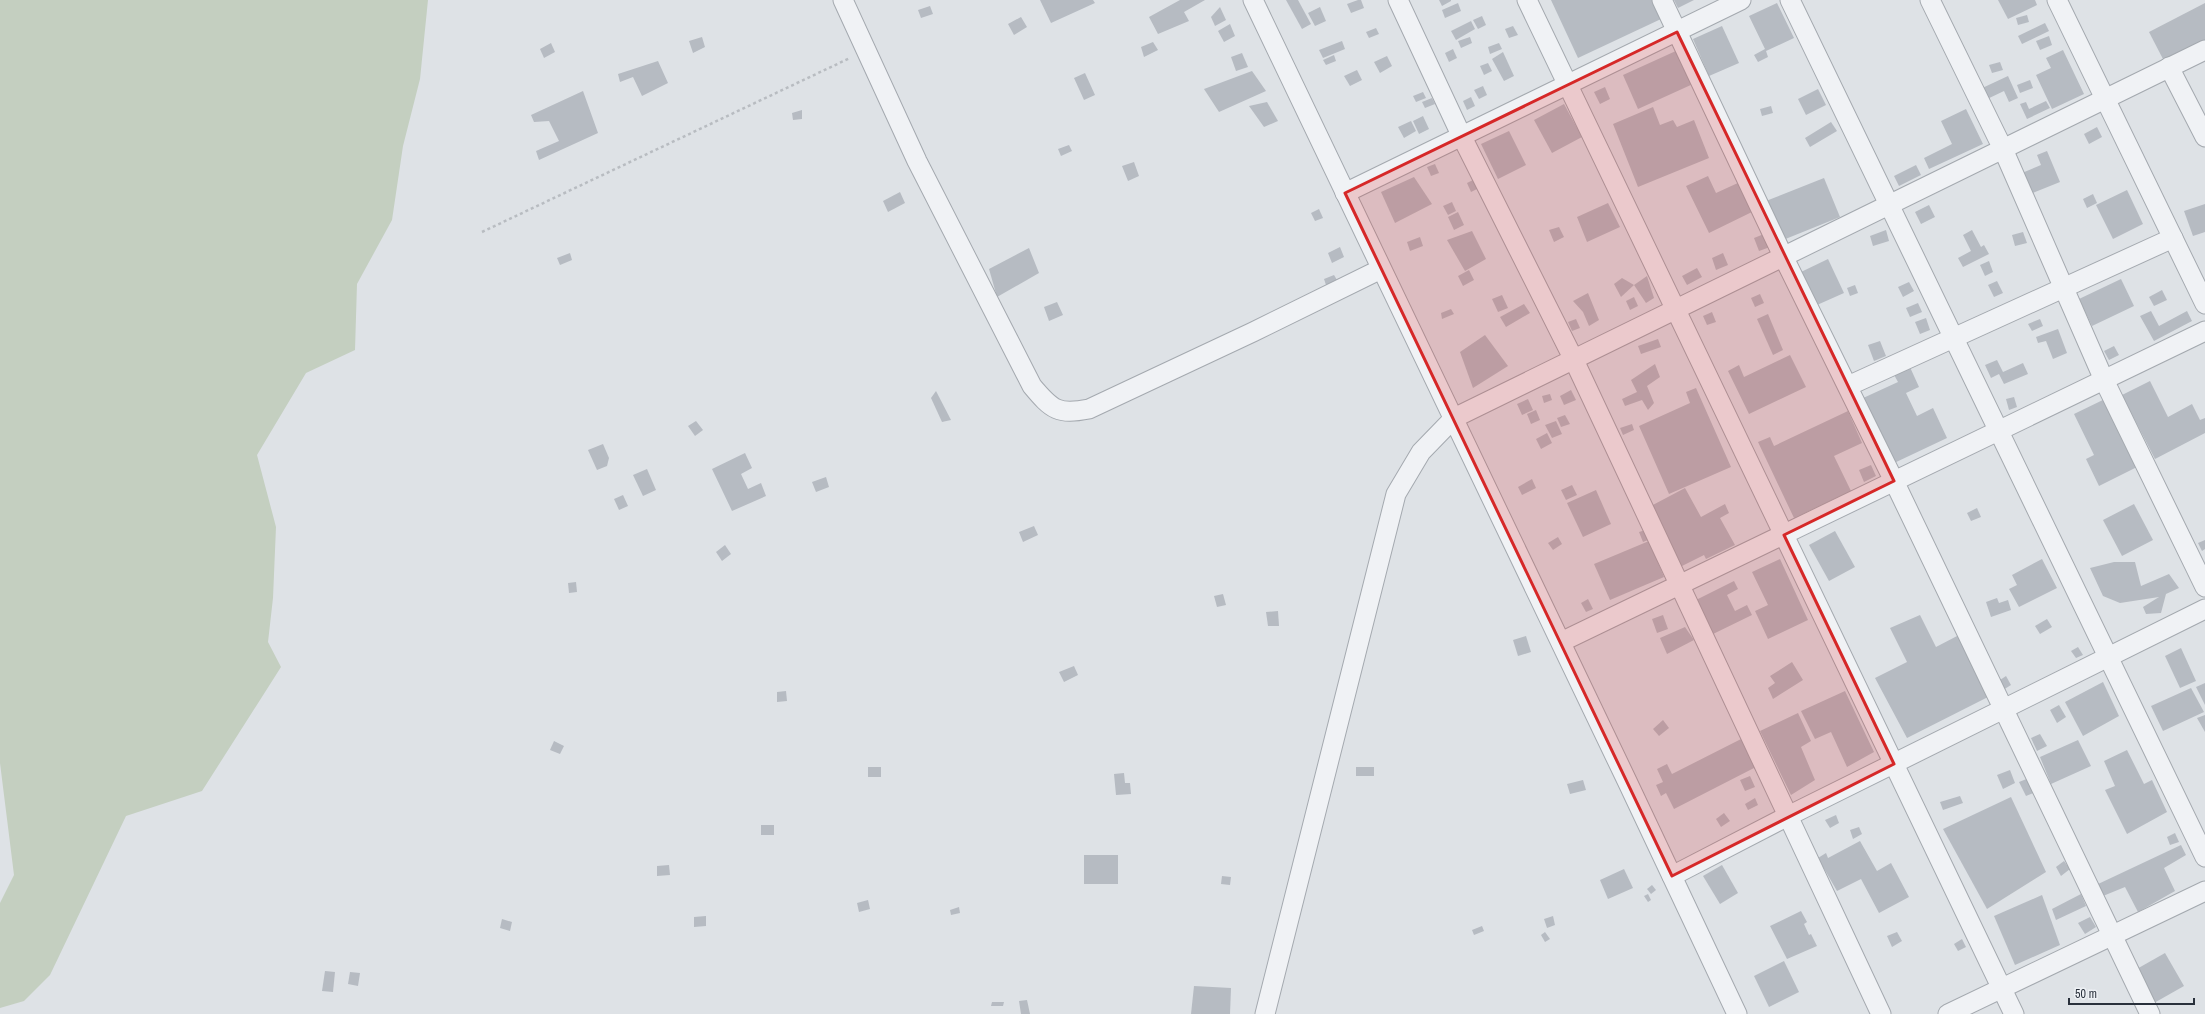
<svg xmlns="http://www.w3.org/2000/svg" width="2205" height="1014" viewBox="0 0 2205 1014" font-family="'Archivo Narrow',sans-serif">
<style>
.green{fill:#c4cfc0}
.building{fill:#b6bbc2}
.lines{fill:none;stroke-linecap:round;stroke-linejoin:round}
.minor-casing{stroke:#a4a9af;stroke-width:21}
.path{stroke:#b8bcc1;stroke-width:2.5;stroke-dasharray:3 3;stroke-linecap:butt}
.minor{stroke:#f0f2f5;stroke-width:19}
.marked{fill:#d62828;fill-opacity:0.2;stroke:#d62828;stroke-width:3;stroke-linejoin:round}
</style>
<rect width="100%" height="100%" fill="#dee2e6"/>
<polygon class="green" points="0,0 428,0 420,79 403,146 392,220 357,284 355,350 306,373 257,455 276,527 273,598 268,642 281,667 202,791 126,816 50,975 24,1001 0,1008 0,903 14,875 0,763"/>
<g class="building">
<polygon points="1040,0 1093,0 1095,3 1051,23"/>
<polygon points="1180,0 1205,0 1184,12 1189,21 1158,34 1149,17"/>
<polygon points="1286,0 1298,0 1311,24 1302,29"/>
<polygon points="1358,0 1361,0 1364,8 1351,13 1347,4"/>
<polygon points="1439,0 1451,0 1451,1 1442,6"/>
<polygon points="1551,0 1652,0 1661,19 1578,58"/>
<polygon points="1674,0 1694,0 1678,8"/>
<polygon points="1998,0 2035,0 2037,5 2008,19"/>
<polygon points="1458,3 1461,11 1445,18 1442,10"/>
<polygon points="1777,3 1794,38 1766,51 1768,57 1758,62 1754,55 1765,49 1749,16"/>
<polygon points="2205,3 2205,40 2164,61 2149,32"/>
<polygon points="930,6 933,14 921,18 918,10"/>
<polygon points="1220,7 1226,20 1215,26 1211,17"/>
<polygon points="1320,7 1326,21 1315,26 1308,13"/>
<polygon points="2027,15 2029,22 2018,25 2016,18"/>
<polygon points="1482,16 1486,25 1478,29 1473,20"/>
<polygon points="1021,17 1027,27 1014,35 1008,24"/>
<polygon points="1471,21 1475,29 1456,40 1451,31"/>
<polygon points="2045,23 2049,31 2022,44 2018,36"/>
<polygon points="1230,24 1235,36 1224,42 1218,31"/>
<polygon points="1513,26 1518,35 1509,38 1505,29"/>
<polygon points="1722,26 1739,63 1709,76 1693,39"/>
<polygon points="1376,28 1379,34 1369,38 1366,32"/>
<polygon points="2049,36 2052,45 2040,50 2036,41"/>
<polygon points="702,37 705,47 693,53 689,41"/>
<polygon points="1470,37 1472,43 1461,48 1458,41"/>
<polygon points="1342,41 1345,49 1323,58 1319,50"/>
<polygon points="1153,42 1158,50 1144,57 1141,47"/>
<polygon points="551,43 555,52 544,58 540,49"/>
<polygon points="1499,43 1502,49 1490,54 1488,47"/>
<polygon points="1453,49 1457,58 1449,62 1445,53"/>
<polygon points="1678,50 1693,84 1638,109 1623,75"/>
<polygon points="2063,50 2084,94 2052,109 2036,75 2051,68 2046,58"/>
<polygon points="1503,52 1514,76 1504,81 1492,59"/>
<polygon points="1242,53 1248,67 1236,71 1231,57"/>
<polygon points="1334,55 1336,61 1326,65 1323,60"/>
<polygon points="1387,56 1392,66 1380,73 1374,62"/>
<polygon points="658,61 668,83 642,96 633,77 620,82 618,74"/>
<polygon points="2000,62 2003,70 1992,73 1989,65"/>
<polygon points="1488,63 1492,71 1484,75 1480,66"/>
<polygon points="1357,70 1362,80 1350,86 1344,76"/>
<polygon points="1252,71 1266,91 1219,112 1204,89"/>
<polygon points="1085,73 1095,95 1084,100 1074,78"/>
<polygon points="2008,76 2018,98 2009,102 2004,91 1983,101 1978,90"/>
<polygon points="2030,80 2033,88 2020,93 2017,85"/>
<polygon points="1483,86 1487,95 1479,99 1474,90"/>
<polygon points="1605,87 1610,99 1600,104 1594,92"/>
<polygon points="1818,89 1826,105 1806,115 1798,99"/>
<polygon points="583,91 598,133 539,160 536,151 559,141 549,121 534,122 531,115"/>
<polygon points="1423,92 1426,98 1416,102 1413,96"/>
<polygon points="1471,97 1475,106 1467,110 1463,101"/>
<polygon points="1432,98 1435,104 1425,108 1422,102"/>
<polygon points="2046,101 2050,108 2027,119 2020,104 2026,102 2029,109"/>
<polygon points="1267,102 1278,121 1264,127 1249,106"/>
<polygon points="1564,104 1582,137 1552,153 1534,120"/>
<polygon points="1771,106 1773,113 1762,116 1760,109"/>
<polygon points="1653,107 1660,125 1673,120 1677,127 1694,120 1709,158 1638,187 1613,124"/>
<polygon points="1966,109 1983,144 1929,169 1924,158 1952,144 1941,121"/>
<polygon points="802,110 802,119 793,120 792,113"/>
<polygon points="1423,116 1429,129 1419,134 1413,121"/>
<polygon points="1411,121 1416,131 1404,138 1398,127"/>
<polygon points="1831,122 1837,131 1810,147 1805,138"/>
<polygon points="2097,127 2102,137 2089,144 2084,134"/>
<polygon points="1509,131 1526,165 1498,179 1481,144"/>
<polygon points="1069,145 1072,151 1061,156 1058,149"/>
<polygon points="2047,151 2060,182 2030,194 2022,173 2041,165 2037,155"/>
<polygon points="1134,162 1139,176 1128,181 1122,166"/>
<polygon points="1435,164 1439,173 1431,176 1427,167"/>
<polygon points="1916,165 1921,175 1899,186 1894,176"/>
<polygon points="1708,176 1716,193 1740,182 1754,211 1709,233 1686,186"/>
<polygon points="1414,177 1432,204 1395,223 1381,192"/>
<polygon points="1824,178 1840,217 1783,240 1766,201"/>
<polygon points="1475,179 1479,188 1471,192 1467,183"/>
<polygon points="2127,190 2143,224 2113,239 2096,205"/>
<polygon points="900,192 905,203 888,212 883,201"/>
<polygon points="2093,194 2097,203 2087,208 2083,199"/>
<polygon points="1452,202 1456,211 1448,215 1443,206"/>
<polygon points="1608,203 1620,227 1587,242 1577,217"/>
<polygon points="2205,204 2205,232 2193,236 2184,211"/>
<polygon points="1929,205 1935,217 1921,224 1915,212"/>
<polygon points="1319,209 1323,218 1315,221 1311,213"/>
<polygon points="1458,212 1464,225 1454,230 1448,217"/>
<polygon points="1559,227 1564,237 1554,242 1549,230"/>
<polygon points="1886,230 1889,241 1873,246 1870,236"/>
<polygon points="1972,230 1981,247 1984,245 1989,254 1963,267 1958,258 1971,251 1963,235"/>
<polygon points="1472,231 1486,259 1465,271 1447,240"/>
<polygon points="2023,232 2027,243 2015,246 2012,235"/>
<polygon points="1764,234 1770,247 1759,251 1754,238"/>
<polygon points="1420,237 1423,246 1410,251 1407,242"/>
<polygon points="1340,247 1344,257 1332,263 1328,253"/>
<polygon points="1029,248 1039,273 997,297 989,269"/>
<polygon points="570,253 572,260 560,265 557,258"/>
<polygon points="1723,253 1728,265 1716,270 1712,258"/>
<polygon points="1828,259 1844,293 1817,305 1801,272"/>
<polygon points="1989,261 1993,272 1985,276 1980,265"/>
<polygon points="1697,268 1702,277 1687,285 1682,276"/>
<polygon points="1469,270 1474,280 1463,286 1458,276"/>
<polygon points="1334,275 1337,280 1326,285 1324,279"/>
<polygon points="1647,276 1654,298 1646,303 1634,285"/>
<polygon points="1622,278 1634,285 1621,297 1614,284"/>
<polygon points="2121,279 2134,306 2092,326 2079,299"/>
<polygon points="1997,281 2003,293 1994,297 1988,285"/>
<polygon points="1909,282 1914,291 1903,297 1898,287"/>
<polygon points="1855,285 1858,293 1850,296 1847,288"/>
<polygon points="2162,290 2167,300 2154,306 2149,297"/>
<polygon points="1588,293 1599,320 1589,326 1583,312 1573,301"/>
<polygon points="1760,294 1764,303 1755,307 1751,298"/>
<polygon points="1502,295 1508,308 1498,312 1492,299"/>
<polygon points="1634,297 1638,306 1630,310 1626,301"/>
<polygon points="1057,302 1063,315 1049,321 1044,307"/>
<polygon points="1918,303 1922,312 1910,317 1906,308"/>
<polygon points="1524,304 1530,313 1506,327 1500,317"/>
<polygon points="1451,309 1454,314 1442,319 1441,313"/>
<polygon points="2151,311 2159,326 2187,311 2192,321 2154,341 2140,316"/>
<polygon points="1712,312 1716,322 1707,325 1703,316"/>
<polygon points="1768,314 1783,350 1773,355 1757,319"/>
<polygon points="1926,318 1930,330 1920,334 1915,322"/>
<polygon points="1576,319 1580,328 1572,331 1568,322"/>
<polygon points="2040,319 2043,326 2032,331 2028,324"/>
<polygon points="2058,329 2067,353 2053,359 2046,341 2038,343 2036,337"/>
<polygon points="1485,335 1508,366 1473,388 1460,352"/>
<polygon points="1658,339 1661,347 1641,354 1638,346"/>
<polygon points="1880,341 1886,356 1874,361 1868,345"/>
<polygon points="2114,346 2119,355 2109,360 2104,351"/>
<polygon points="1790,355 1806,387 1749,414 1728,371 1739,365 1744,377"/>
<polygon points="1997,360 2003,372 2023,363 2028,374 2004,384 1999,374 1991,378 1985,365"/>
<polygon points="1655,364 1660,377 1647,386 1654,403 1648,410 1642,400 1625,406 1622,399 1637,392 1631,380"/>
<polygon points="1909,365 1919,387 1906,393 1917,416 1933,408 1947,438 1892,464 1861,399 1898,382 1893,373"/>
<polygon points="2150,381 2168,417 2192,404 2200,420 2205,418 2205,433 2155,459 2122,395"/>
<polygon points="1696,388 1731,467 1669,494 1639,426 1690,403 1686,392"/>
<polygon points="1571,390 1576,400 1564,405 1560,396"/>
<polygon points="936,391 951,420 942,422 931,398"/>
<polygon points="1550,394 1552,400 1544,403 1542,396"/>
<polygon points="2014,397 2017,407 2009,410 2006,399"/>
<polygon points="2107,398 2141,465 2099,486 2086,459 2094,455 2074,414"/>
<polygon points="1528,399 1533,410 1522,415 1517,404"/>
<polygon points="1536,410 1540,420 1531,424 1527,414"/>
<polygon points="1848,411 1862,443 1834,456 1851,491 1794,518 1758,442 1770,437 1774,446"/>
<polygon points="1565,415 1570,424 1561,427 1557,418"/>
<polygon points="696,421 703,430 695,436 688,426"/>
<polygon points="1556,421 1562,434 1552,438 1545,425"/>
<polygon points="1632,424 1634,430 1623,435 1620,428"/>
<polygon points="1547,433 1552,443 1541,449 1536,439"/>
<polygon points="603,444 609,458 607,466 597,470 588,450"/>
<polygon points="745,453 752,468 741,474 748,489 761,483 766,496 732,511 712,469"/>
<polygon points="1871,465 1876,476 1864,482 1859,470"/>
<polygon points="647,469 656,490 643,496 633,475"/>
<polygon points="826,477 829,487 816,492 812,482"/>
<polygon points="1532,479 1536,488 1522,495 1518,487"/>
<polygon points="1572,485 1577,495 1566,500 1561,490"/>
<polygon points="1685,488 1701,517 1725,504 1729,513 1720,518 1735,545 1706,559 1704,555 1680,567 1649,507"/>
<polygon points="1596,490 1611,524 1583,537 1567,503"/>
<polygon points="623,495 628,506 619,510 614,499"/>
<polygon points="2134,504 2153,540 2122,556 2103,520"/>
<polygon points="1977,508 1981,517 1971,521 1967,513"/>
<polygon points="1034,526 1038,535 1023,542 1019,532"/>
<polygon points="1649,529 1653,538 1643,542 1639,532"/>
<polygon points="1835,531 1855,567 1829,581 1809,545"/>
<polygon points="1558,537 1562,544 1553,550 1548,543"/>
<polygon points="2205,540 2205,549 2202,551 2198,543"/>
<polygon points="1649,541 1664,577 1610,600 1594,564"/>
<polygon points="725,545 731,554 722,561 716,552"/>
<polygon points="1780,559 1808,620 1768,639 1755,611 1768,605 1752,572"/>
<polygon points="2042,559 2057,588 2019,607 2009,589 2017,585 2012,575"/>
<polygon points="2114,562 2135,562 2141,586 2169,574 2179,588 2166,594 2161,613 2146,614 2143,607 2159,597 2120,603 2103,596 2090,568"/>
<polygon points="1734,581 1738,589 1727,595 1735,611 1747,605 1752,615 1711,635 1694,601"/>
<polygon points="576,582 577,592 569,593 568,583"/>
<polygon points="1223,594 1226,605 1217,607 1214,596"/>
<polygon points="1997,598 1999,603 2008,600 2011,610 1991,617 1986,602"/>
<polygon points="1588,599 1593,609 1586,612 1581,603"/>
<polygon points="1278,611 1279,626 1268,626 1266,612"/>
<polygon points="1663,615 1668,629 1657,633 1652,619"/>
<polygon points="1920,615 1936,647 1959,635 1988,697 1907,738 1875,678 1907,662 1890,628"/>
<polygon points="2047,619 2052,627 2040,634 2035,626"/>
<polygon points="1685,627 1694,640 1667,654 1660,638"/>
<polygon points="1526,636 1531,652 1518,656 1513,640"/>
<polygon points="2078,647 2083,655 2076,658 2071,651"/>
<polygon points="2181,648 2196,681 2180,688 2165,656"/>
<polygon points="1792,662 1803,680 1773,699 1768,688 1775,683 1770,676"/>
<polygon points="1074,666 1078,675 1064,682 1059,672"/>
<polygon points="2006,676 2011,685 2003,690 1997,682"/>
<polygon points="2103,682 2119,716 2083,736 2065,702"/>
<polygon points="2205,683 2205,705 2196,687"/>
<polygon points="2191,688 2204,712 2163,731 2151,706"/>
<polygon points="786,691 787,701 777,702 777,692"/>
<polygon points="1845,691 1874,752 1847,767 1831,732 1815,739 1801,711"/>
<polygon points="2059,705 2066,717 2057,723 2050,710"/>
<polygon points="1798,713 1811,741 1801,747 1815,780 1791,795 1760,731"/>
<polygon points="2205,715 2205,732 2197,718"/>
<polygon points="1663,720 1669,728 1659,736 1653,729"/>
<polygon points="2040,734 2047,746 2037,751 2031,738"/>
<polygon points="1747,736 1766,773 1759,777 1754,768 1674,809 1666,793 1661,796 1656,785 1663,782 1657,769 1667,764 1672,774"/>
<polygon points="2078,740 2091,766 2051,784 2040,757"/>
<polygon points="554,741 564,746 560,754 550,750"/>
<polygon points="2127,750 2144,784 2152,780 2167,812 2127,834 2105,790 2115,786 2104,761"/>
<rect x="868" y="767" width="13" height="10"/>
<rect x="1356" y="767" width="18" height="9"/>
<polygon points="2010,770 2015,783 2003,789 1997,775"/>
<polygon points="1124,773 1125,783 1130,783 1131,794 1116,795 1114,774"/>
<polygon points="1750,776 1755,787 1745,791 1740,780"/>
<polygon points="2029,778 2036,792 2026,796 2019,782"/>
<polygon points="1583,780 1586,790 1570,794 1567,784"/>
<polygon points="1960,796 1963,803 1943,810 1940,802"/>
<polygon points="2011,797 2046,872 1987,909 1943,829"/>
<polygon points="1755,798 1758,805 1748,810 1745,804"/>
<polygon points="1724,813 1730,821 1721,827 1716,819"/>
<polygon points="1836,815 1839,823 1830,828 1825,820"/>
<rect x="761" y="825" width="13" height="10"/>
<polygon points="1859,827 1862,834 1853,839 1850,830"/>
<polygon points="2175,833 2179,842 2170,845 2167,837"/>
<polygon points="1860,841 1877,871 1891,863 1909,897 1879,913 1861,879 1837,891 1818,858 1826,853 1828,858"/>
<polygon points="2181,845 2186,855 2164,868 2175,891 2138,912 2125,887 2103,896 2096,885"/>
<rect x="1084" y="855" width="34" height="29"/>
<polygon points="2064,861 2070,869 2061,876 2056,867"/>
<polygon points="669,865 670,875 657,876 657,866"/>
<polygon points="1722,865 1738,893 1720,904 1703,876"/>
<polygon points="1624,869 1633,888 1608,899 1600,880"/>
<polygon points="1222,876 1231,877 1230,885 1221,884"/>
<polygon points="1652,885 1656,890 1651,894 1647,889"/>
<polygon points="1648,894 1651,900 1648,902 1644,896"/>
<polygon points="2081,894 2086,906 2056,920 2052,909"/>
<polygon points="2042,895 2060,945 2015,965 1994,916"/>
<polygon points="868,900 870,909 859,912 857,903"/>
<polygon points="959,907 960,913 951,915 950,910"/>
<polygon points="1801,911 1807,922 1804,924 1809,935 1811,934 1817,946 1787,959 1770,926"/>
<polygon points="706,916 706,926 694,927 694,917"/>
<polygon points="1553,916 1555,925 1547,928 1544,919"/>
<polygon points="2090,917 2096,927 2085,934 2078,923"/>
<polygon points="502,919 512,922 510,931 500,928"/>
<polygon points="1482,926 1484,931 1474,935 1472,930"/>
<polygon points="1545,932 1550,939 1545,942 1541,935"/>
<polygon points="1897,932 1902,941 1892,947 1887,936"/>
<polygon points="1962,939 1966,947 1958,951 1954,944"/>
<polygon points="2165,953 2184,986 2154,1003 2135,970"/>
<polygon points="1784,961 1799,992 1769,1007 1754,976"/>
<polygon points="325,971 335,972 333,992 322,991"/>
<polygon points="350,972 360,973 358,986 348,984"/>
<polygon points="1194,986 1231,988 1230,1014 1191,1014"/>
<polygon points="1027,1000 1030,1014 1021,1014 1019,1001"/>
<polygon points="992,1002 1004,1002 1003,1006 991,1006"/>
</g>
<g class="lines">
<g class="minor-casing">
<g id="minor">
<path d="M843,0l74,161 115,225c20,24 26,29 57,23l164,-77 128,-63"/>
<polyline points="1253,0 1627,781 1737,1014"/>
<polyline points="1398,0 1462,137 1573,358 1881,1014"/>
<polyline points="1527,0 2014,1014"/>
<polyline points="1662,0 1783,256 1894,481 2150,1014"/>
<polyline points="1790,0 2205,857"/>
<polyline points="1930,0 2003,149 2104,380 2205,587"/>
<polyline points="2057,0 2205,304"/>
<polyline points="2169,67 2205,137"/>
<polyline points="1345,193 1741,0"/>
<polyline points="1848,386 2173,238"/>
<polyline points="1561,642 2205,331"/>
<polyline points="1672,876 1788,816 2205,609"/>
<polyline points="1265,1014 1396,494 1421,452 1454,418 2205,50"/>
<polyline points="1948,1014 2205,891"/>
</g>
</g>
<polyline class="path" points="482,232 850,58"/>
<use href="#minor" class="minor"/>
</g>
<path class="marked" d="M1677,32l217,449 -110,54 110,229 -222,112 -327,-683z"/>
<path d="M2069 998v6h125v-6" fill="none" stroke="#29303b" stroke-width="2"/>
<text x="2075" y="998" font-size="12" fill="#29303b" stroke="#edf0f4" stroke-width="3" paint-order="stroke">50 m</text>
</svg>
